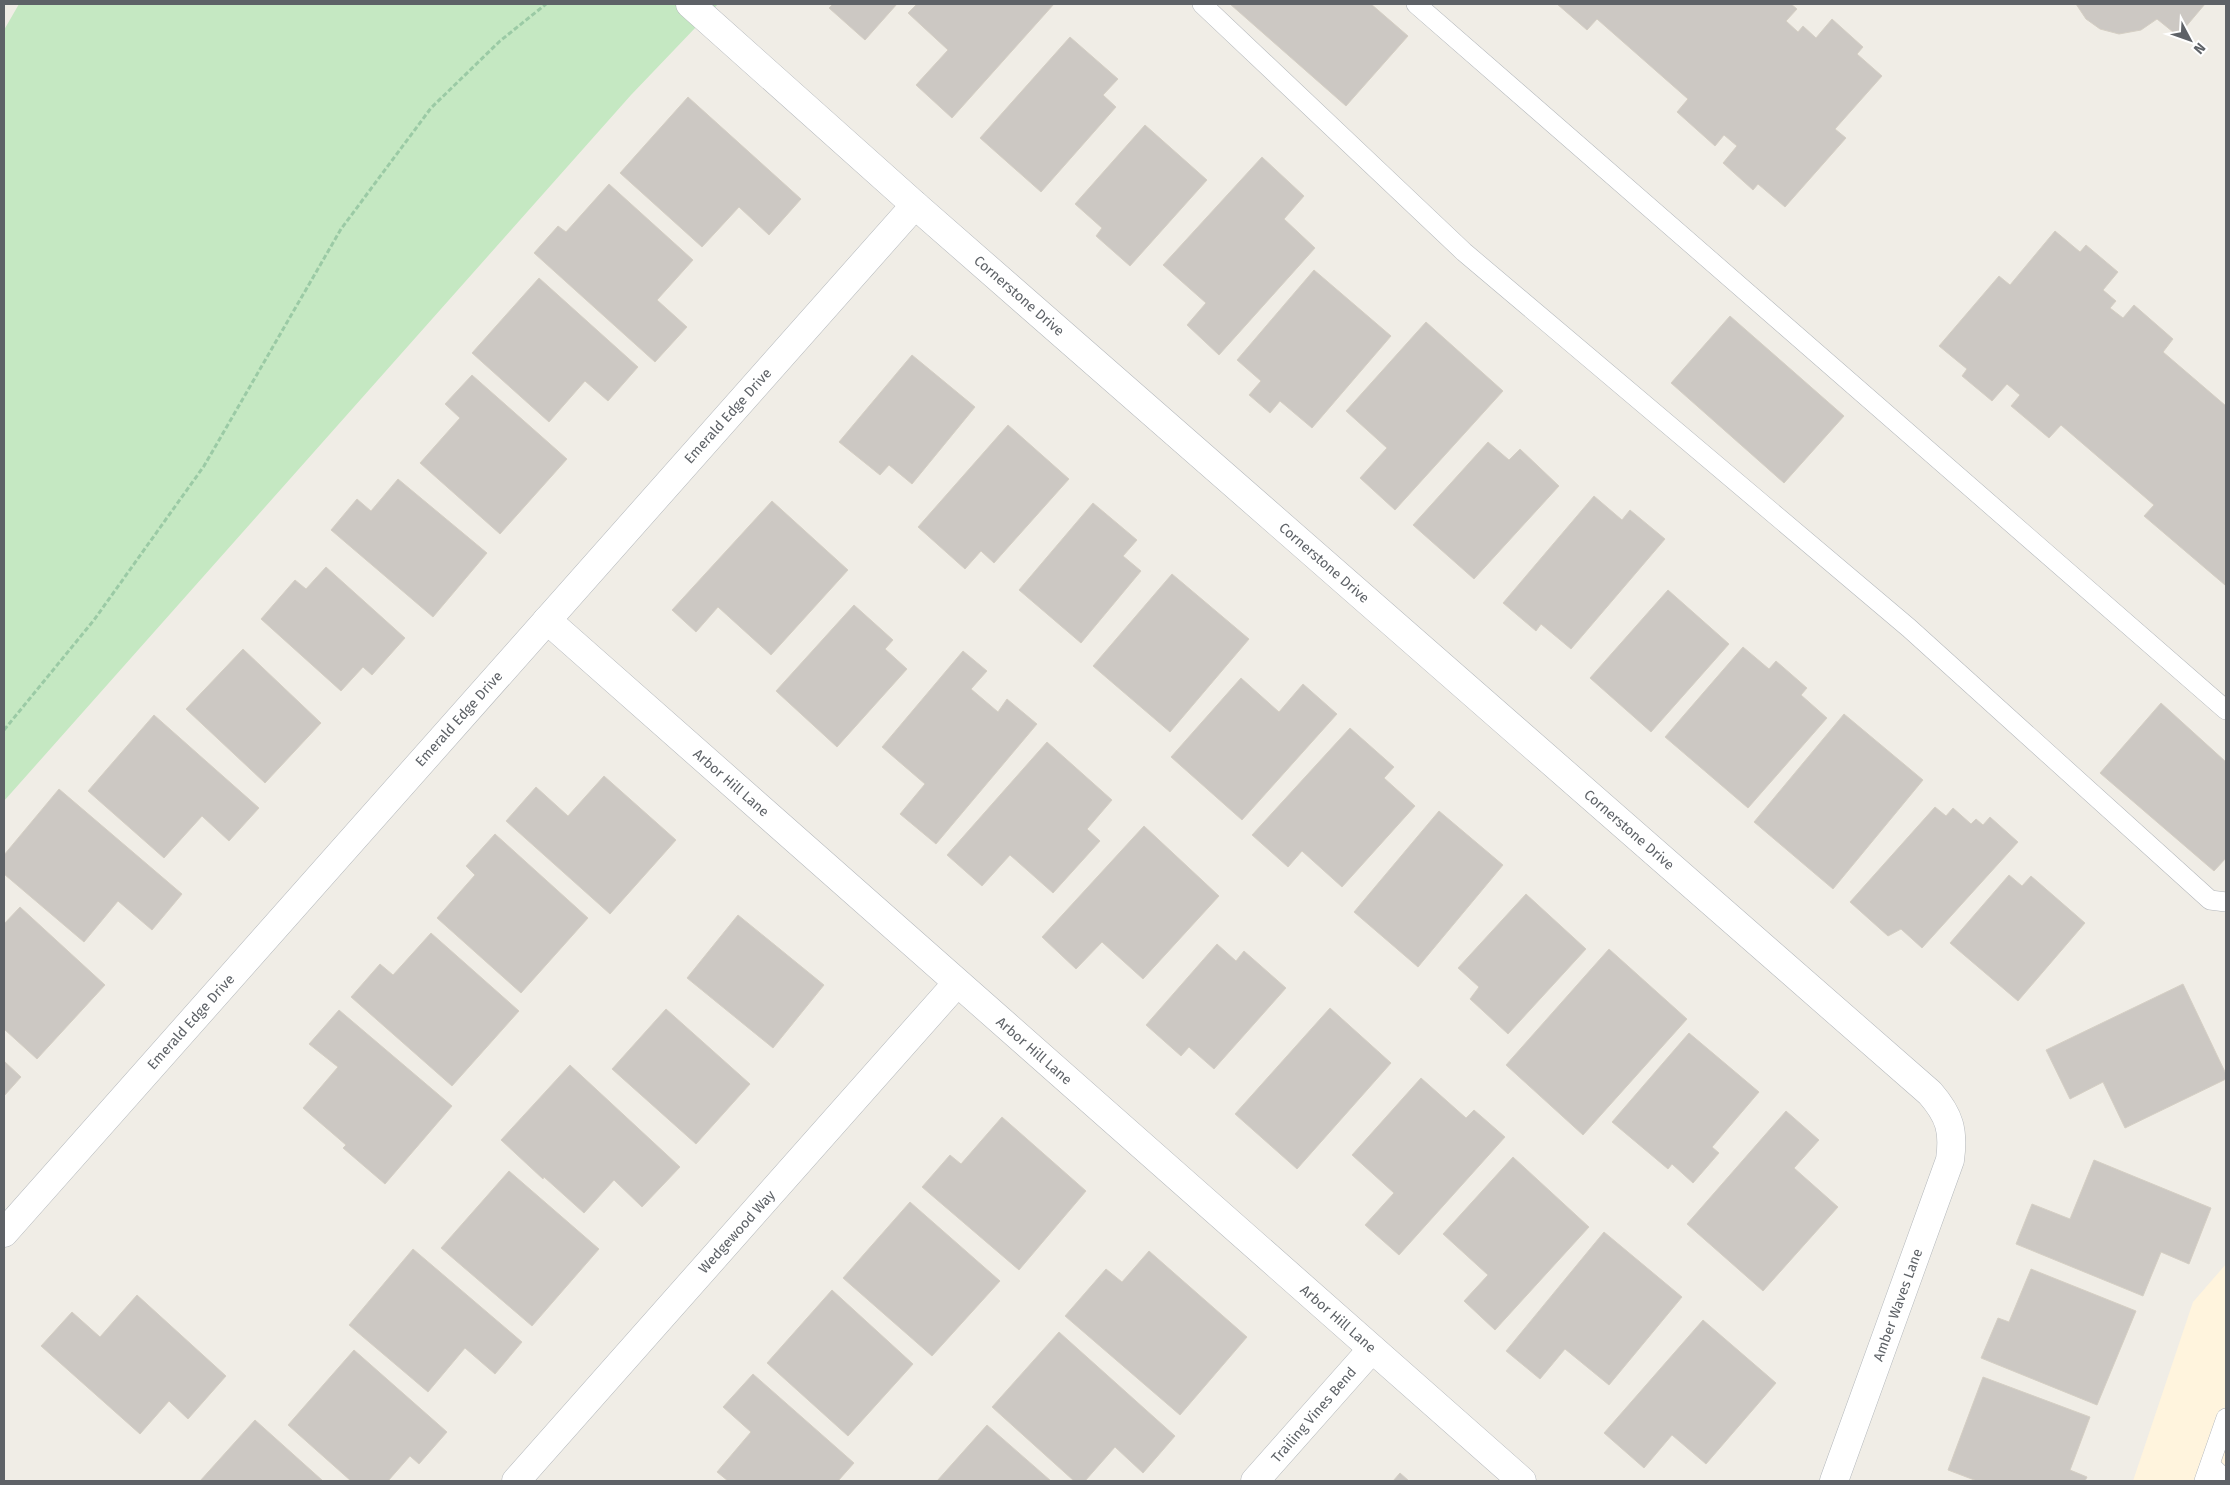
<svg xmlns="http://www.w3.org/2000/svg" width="2230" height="1485" viewBox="0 0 2230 1485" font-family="'Fira Sans',sans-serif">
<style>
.commercial{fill:#fff4dd}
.green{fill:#c5e8c2}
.building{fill:#ccc8c3;stroke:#d5cfc4}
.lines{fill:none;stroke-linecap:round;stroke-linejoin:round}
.lane-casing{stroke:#b3b7bb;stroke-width:20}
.street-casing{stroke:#b3b7bb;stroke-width:29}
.path{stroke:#9bcaa5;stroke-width:3;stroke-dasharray:5 2.5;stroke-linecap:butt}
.lane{stroke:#fff;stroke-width:19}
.street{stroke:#fff;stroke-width:28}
.labels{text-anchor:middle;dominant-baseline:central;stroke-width:5;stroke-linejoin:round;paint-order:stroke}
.street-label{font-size:14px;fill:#5e6267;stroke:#fff}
</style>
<rect width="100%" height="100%" fill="#f0ede6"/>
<polygon class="commercial" points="2226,1264 2226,1481 2133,1481 2193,1302"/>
<polygon class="green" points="19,4 718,4 631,95 4,801 4,30"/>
<g class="building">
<polygon points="833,4 897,4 865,40 829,8"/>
<polygon points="917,4 1054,4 952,118 916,85 948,50 908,13"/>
<polygon points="1230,4 1371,4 1408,36 1346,106"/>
<polygon points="1557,4 1791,4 1797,9 1786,21 1798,32 1803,26 1816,38 1832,19 1863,47 1857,54 1882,76 1835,129 1846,138 1785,207 1758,184 1753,190 1723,163 1737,146 1724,135 1715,146 1677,112 1688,99 1597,19 1587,30"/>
<polygon points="2076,4 2205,4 2178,36 2157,19 2141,30 2119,34 2100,29 2086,19"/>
<polygon points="1070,37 1118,79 1103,95 1116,107 1041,192 980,138"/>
<polygon points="688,97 801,199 769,235 739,207 702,247 620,173"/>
<polygon points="1145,125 1207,180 1130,266 1096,236 1102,228 1075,204"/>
<polygon points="1262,157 1304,196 1284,219 1315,248 1219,355 1187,325 1206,303 1163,265"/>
<polygon points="609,184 693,260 657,300 687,327 655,362 534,253 558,226 566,232"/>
<polygon points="2055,231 2080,252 2086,245 2118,272 2103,290 2116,301 2110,308 2123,318 2134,305 2173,339 2163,352 2226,406 2225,585 2144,516 2154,505 2061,425 2049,438 2011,406 2020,395 2007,384 1992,401 1962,376 1967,369 1939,346 1999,276 2010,285"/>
<polygon points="1314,270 1391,336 1312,428 1280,401 1270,413 1249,395 1261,381 1237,360"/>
<polygon points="539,278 638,367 608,401 585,381 549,422 472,353"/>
<polygon points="1730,316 1844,416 1784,483 1671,383"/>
<polygon points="1426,322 1503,391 1395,510 1360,478 1387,448 1346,411"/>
<polygon points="912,355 975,407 912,484 889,465 880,475 839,442"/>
<polygon points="472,375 567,459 500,534 420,463 460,418 445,404"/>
<polygon points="1008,425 1069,479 994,563 981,551 965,569 918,527"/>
<polygon points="1488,442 1509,460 1520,449 1559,486 1474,579 1413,525"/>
<polygon points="398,479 487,553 433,617 331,530 357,499 371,511"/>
<polygon points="1594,496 1622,520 1630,510 1665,539 1571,649 1541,624 1536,631 1503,603"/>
<polygon points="772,501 848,570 771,655 718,607 696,632 672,610"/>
<polygon points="1093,503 1137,540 1123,556 1141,571 1081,643 1019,590"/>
<polygon points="326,567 405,638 372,675 363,667 341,691 261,619 295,580 306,589"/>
<polygon points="1172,574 1249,639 1170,732 1093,666"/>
<polygon points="1668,590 1729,644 1651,732 1590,678"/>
<polygon points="854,605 893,640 885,649 907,669 837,747 776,691"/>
<polygon points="1743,647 1769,669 1776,661 1807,688 1801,695 1827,718 1748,808 1665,737"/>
<polygon points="243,649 321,723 265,783 186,709"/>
<polygon points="963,651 987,671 971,689 998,712 1007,699 1037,724 936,844 900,814 925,784 882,747"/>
<polygon points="1241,678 1279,712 1303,684 1337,714 1242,820 1171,757"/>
<polygon points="2161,703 2226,762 2226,858 2214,871 2100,773"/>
<polygon points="1844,714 1923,780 1833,889 1754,822"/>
<polygon points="154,715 259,808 229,841 202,816 164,858 88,791"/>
<polygon points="1350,728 1394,767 1384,778 1415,806 1342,887 1302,851 1288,867 1252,835"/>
<polygon points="1047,742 1112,800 1087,829 1100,841 1053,893 1010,855 982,886 947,855"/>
<polygon points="604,776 676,840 610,914 506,821 536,787 568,816"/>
<polygon points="59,789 182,894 152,930 118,901 84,942 4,874 4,855"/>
<polygon points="1935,807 1946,816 1953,808 1971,824 1976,819 1983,825 1990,817 2018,842 1922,948 1901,929 1888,936 1850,902"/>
<polygon points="1439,811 1503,865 1418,967 1354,912"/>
<polygon points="1144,826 1219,896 1143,979 1102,942 1076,969 1042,937"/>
<polygon points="495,834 588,918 521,993 437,918 475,875 466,866"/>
<polygon points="2009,875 2022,886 2031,876 2085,923 2018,1001 1950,943"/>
<polygon points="1526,894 1586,949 1508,1034 1470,999 1479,987 1458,968"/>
<polygon points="20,907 105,985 37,1059 4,1029 4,924"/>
<polygon points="738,915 824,985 773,1048 687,978"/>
<polygon points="431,933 519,1011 452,1086 351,997 380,964 393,975"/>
<polygon points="1217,944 1236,961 1244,951 1286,988 1214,1069 1189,1047 1181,1056 1146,1025"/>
<polygon points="1609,949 1687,1019 1583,1135 1506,1065"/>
<polygon points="2183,984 2226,1074 2226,1079 2125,1128 2103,1082 2070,1099 2046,1050"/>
<polygon points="1330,1008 1391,1063 1297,1169 1235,1114"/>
<polygon points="666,1009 750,1084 696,1144 612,1069"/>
<polygon points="339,1010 452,1106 385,1184 343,1148 346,1145 303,1108 338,1067 309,1044"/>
<polygon points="1689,1033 1759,1092 1712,1147 1719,1153 1693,1183 1672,1164 1668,1169 1612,1122"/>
<polygon points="4,1061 21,1077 4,1096"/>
<polygon points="570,1065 680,1167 642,1207 614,1180 584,1213 544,1177 543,1179 501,1140"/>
<polygon points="1421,1078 1466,1118 1474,1110 1505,1137 1399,1255 1365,1225 1394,1193 1352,1155"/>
<polygon points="1786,1111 1819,1140 1794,1168 1838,1207 1763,1291 1687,1224"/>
<polygon points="1002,1117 1086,1191 1019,1270 922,1187 950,1155 961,1164"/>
<polygon points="1513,1157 1589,1227 1495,1330 1464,1301 1488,1275 1443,1234"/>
<polygon points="2094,1160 2211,1208 2189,1264 2161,1252 2143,1296 2016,1244 2032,1204 2070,1219"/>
<polygon points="509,1171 599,1249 532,1326 441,1248"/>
<polygon points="910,1202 1000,1281 932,1356 843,1278"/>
<polygon points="1604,1232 1682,1297 1609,1385 1565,1349 1540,1379 1506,1351"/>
<polygon points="413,1249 522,1342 495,1374 465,1348 428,1392 349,1325"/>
<polygon points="1149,1251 1247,1337 1180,1415 1065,1316 1106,1269 1122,1282"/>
<polygon points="2031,1269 2136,1311 2097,1405 1981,1358 1998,1318 2009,1322"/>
<polygon points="832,1290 913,1364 848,1436 767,1363"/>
<polygon points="137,1295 226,1376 188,1419 169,1401 140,1434 41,1346 72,1312 100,1337"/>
<polygon points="1703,1320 1776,1383 1706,1464 1672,1435 1644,1468 1604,1433"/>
<polygon points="1059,1332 1175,1436 1143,1473 1115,1447 1085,1481 1074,1481 992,1407"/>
<polygon points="354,1350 447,1432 419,1464 410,1456 388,1481 351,1481 288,1425"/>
<polygon points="753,1374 854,1463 838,1481 728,1481 717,1472 751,1432 723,1407"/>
<polygon points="1983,1377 2090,1417 2070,1470 2087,1477 2085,1481 1977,1481 1948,1470"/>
<polygon points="255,1420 323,1481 200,1481"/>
<polygon points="987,1425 1051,1481 937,1481"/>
<polygon points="1400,1473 1409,1481 1393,1481"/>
</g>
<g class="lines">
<g class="lane-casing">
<g id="lane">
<polyline points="1202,4 1464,252 1909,628 2210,900 2226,902"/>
<polyline points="1416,4 2226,710"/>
<polyline points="2210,1465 2226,1480"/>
<polyline points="2204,1481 2226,1418"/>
</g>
</g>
<g class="street-casing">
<g id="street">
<path d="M690,4l225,201 1015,888c20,23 24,38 20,67l-116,321"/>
<polyline points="547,620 1522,1481"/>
<polyline points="4,1233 915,205"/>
<polyline points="516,1481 957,983"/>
<polyline points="1255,1481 1372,1349"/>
</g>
</g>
<polyline class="path" points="4,730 94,620 204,466 341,229 431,108 500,41 546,4"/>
<use href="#lane" class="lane"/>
<use href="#street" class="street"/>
</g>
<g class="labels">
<g class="street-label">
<text transform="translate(1019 296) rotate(41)">Cornerstone Drive</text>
<text transform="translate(728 416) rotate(-48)">Emerald Edge Drive</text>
<text transform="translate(1324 563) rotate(41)">Cornerstone Drive</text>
<text transform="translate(459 719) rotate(-48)">Emerald Edge Drive</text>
<text transform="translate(731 783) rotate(41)">Arbor Hill Lane</text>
<text transform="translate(1629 830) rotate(41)">Cornerstone Drive</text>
<text transform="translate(191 1022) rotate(-48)">Emerald Edge Drive</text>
<text transform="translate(1034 1051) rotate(41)">Arbor Hill Lane</text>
<text transform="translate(737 1232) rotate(-48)">Wedgewood Way</text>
<text transform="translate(1898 1305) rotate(-70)">Amber Waves Lane</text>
<text transform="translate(1338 1319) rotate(41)">Arbor Hill Lane</text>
<text transform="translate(1314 1415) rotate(-49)">Trailing Vines Bend</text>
</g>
</g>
<rect width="2230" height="1485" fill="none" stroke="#5e6267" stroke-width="10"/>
<g transform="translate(2190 40) rotate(131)" stroke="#ffffff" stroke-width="4" paint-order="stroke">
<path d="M0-4L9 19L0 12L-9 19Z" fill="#5e6267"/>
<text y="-8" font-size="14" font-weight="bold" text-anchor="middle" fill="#5e6267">N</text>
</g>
</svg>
